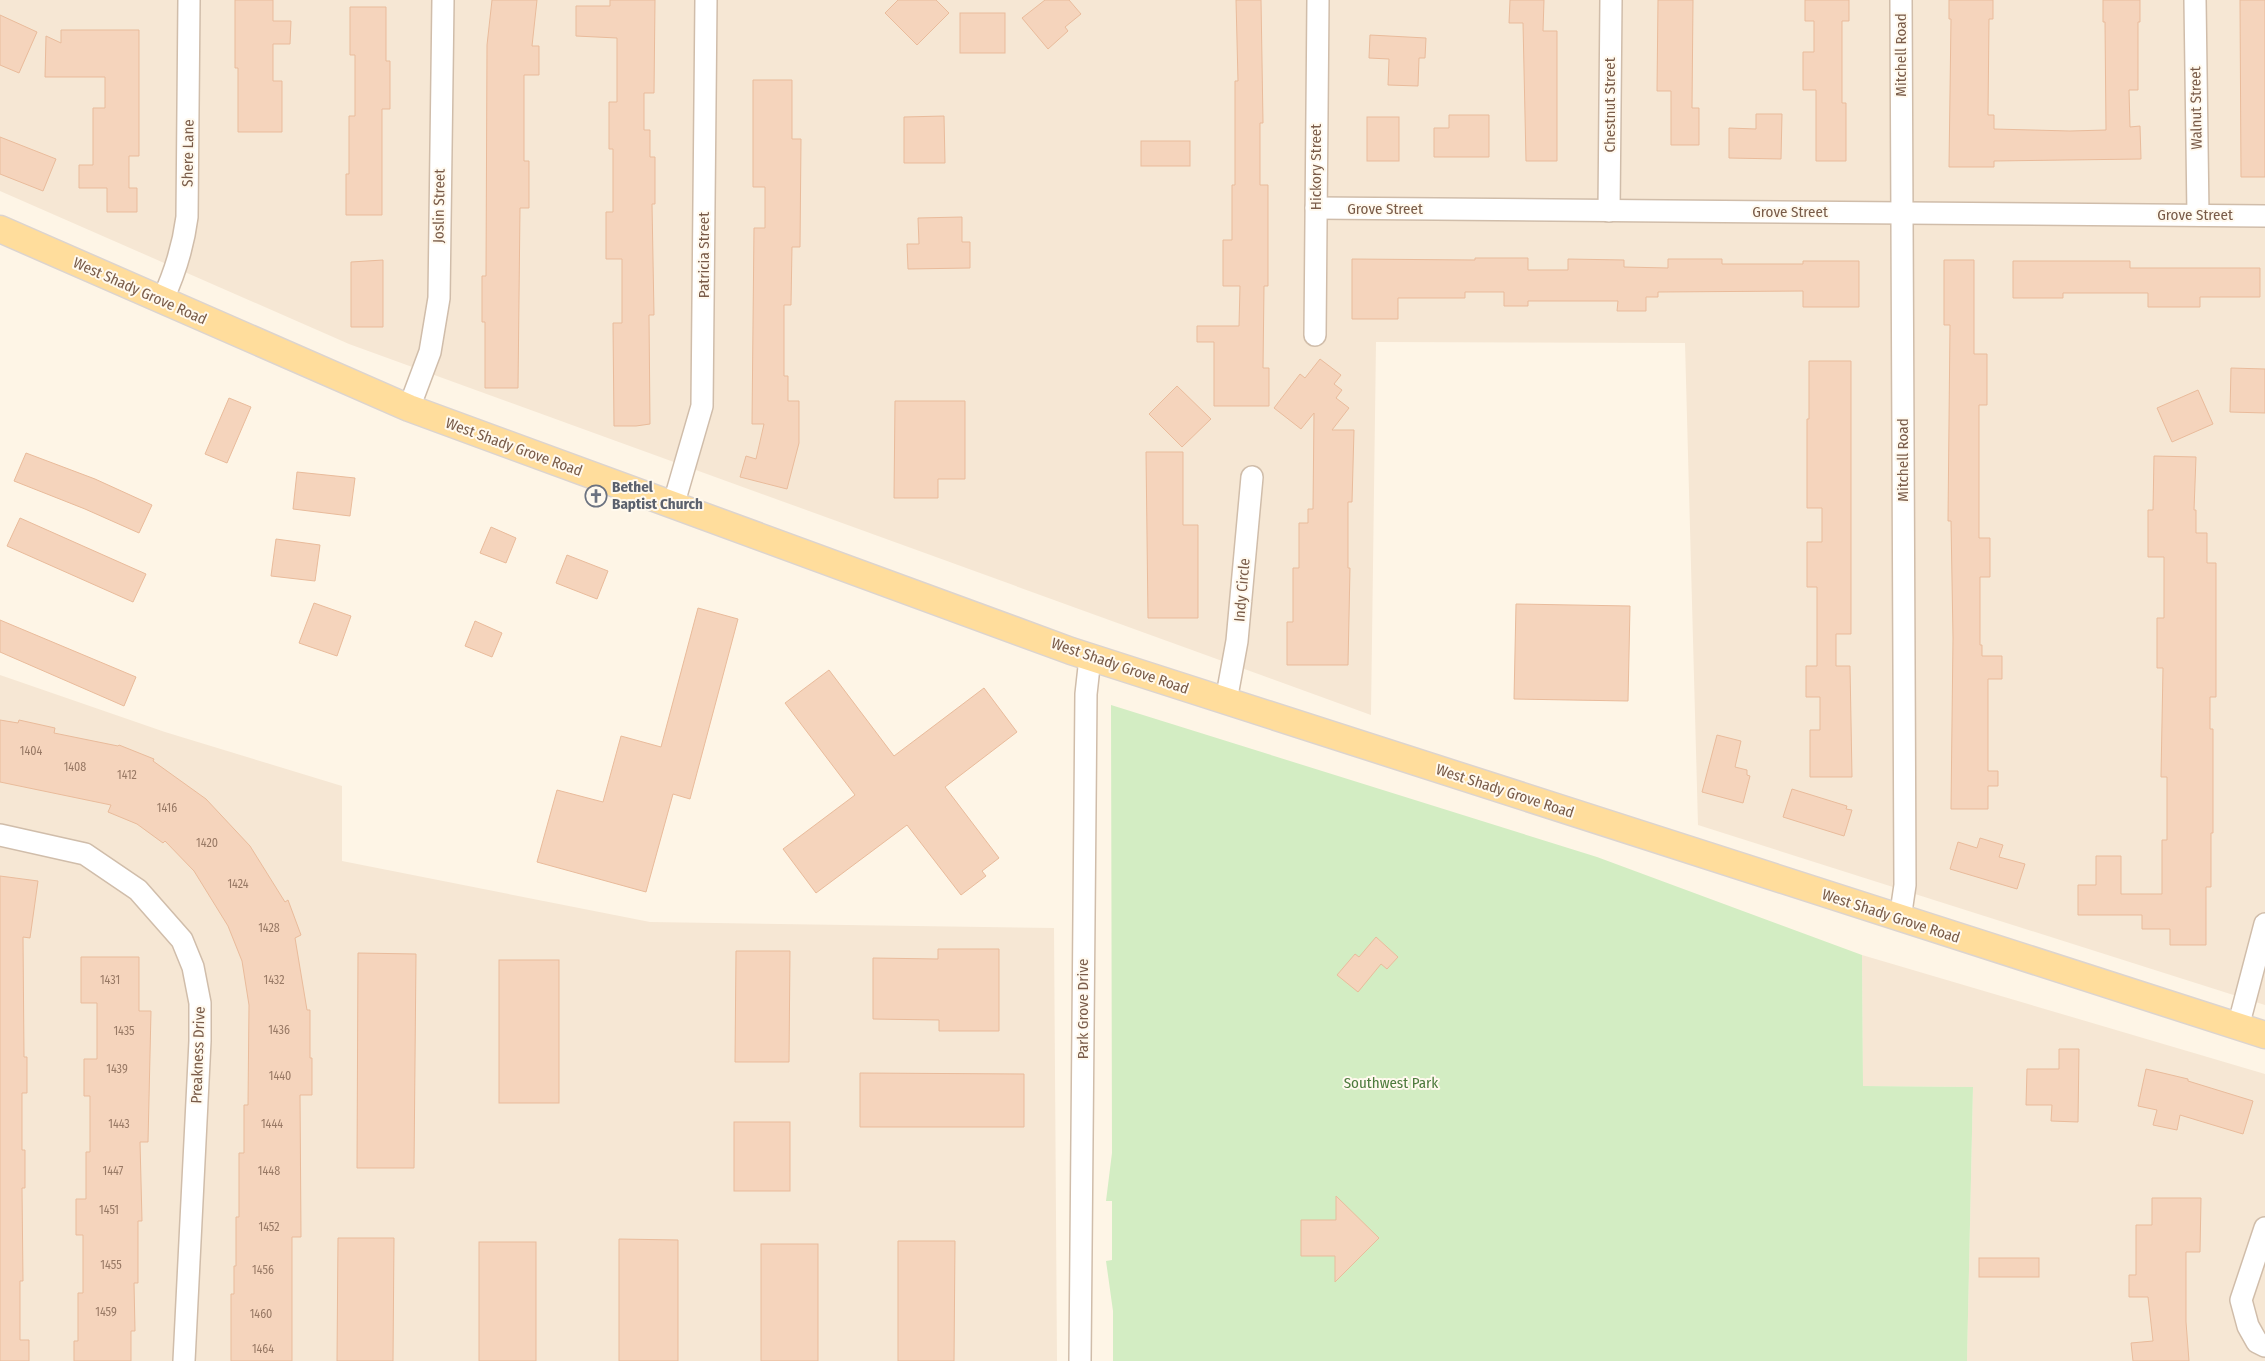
<svg xmlns="http://www.w3.org/2000/svg" width="2265" height="1361" viewBox="0 0 2265 1361" font-family="'Fira Sans Condensed',sans-serif">
<style>
.residential{fill:#f6e7d4}
.green{fill:#d3edc3}
.building{fill:#f5d4bc;stroke:#e9bb9b}
.lines{fill:none;stroke-linecap:round;stroke-linejoin:round}
.minor-casing{stroke:#d0bdaa;stroke-width:24}
.major-casing{stroke:#dcd4cf;stroke-width:29}
.minor{stroke:#fff;stroke-width:21}
.major{stroke:#ffdd9c;stroke-width:26}
.labels{text-anchor:middle;dominant-baseline:central;stroke-width:4;stroke-linejoin:round;paint-order:stroke}
.number-label{font-size:12px;fill:#987965}
.street-label{font-size:15px;fill:#795b48;stroke:#fff9ee}
.worship-label{font-size:15px;font-weight:bold;fill:#5b616d;stroke:#fff9ee;text-anchor:start}
.park-label{font-size:15px;fill:#4c7a3c;stroke:#fff9ee}
</style>
<rect width="100%" height="100%" fill="#fef5e6"/>
<g class="residential">
<polygon points="0,0 2265,0 2265,1005 1698,825 1685,343 1376,342 1371,715 349,344 0,191"/>
<polygon points="0,675 165,732 342,786 342,861 650,922 1054,928 1057,1361 0,1361"/>
<polygon points="1862,955 2265,1074 2265,1361 1967,1361 1973,1087 1863,1086"/>
</g>
<polygon class="green" points="1111,705 1597,857 1862,955 1863,1086 1973,1087 1967,1361 1113,1361 1113,1311 1106,1261 1112,1260 1112,1201 1106,1201 1112,1153"/>
<g class="building">
<polygon points="235,0 273,0 273,21 291,21 290,44 273,44 273,81 282,81 282,132 238,132 238,68 235,68"/>
<polygon points="492,0 537,0 532,46 539,46 539,75 524,75 524,161 529,161 529,208 520,208 518,388 485,388 485,322 482,322 482,276 486,276 487,45"/>
<polygon points="610,0 655,0 654,93 644,93 644,130 650,130 650,157 655,157 655,204 652,204 654,315 649,315 650,424 636,426 614,426 613,323 622,323 622,259 606,259 606,212 613,212 613,149 609,149 609,102 617,102 617,38 576,36 576,6 610,6"/>
<polygon points="898,0 936,0 949,13 917,45 885,13"/>
<polygon points="1045,0 1069,0 1081,14 1065,27 1068,31 1048,49 1022,18"/>
<polygon points="1236,0 1261,0 1263,123 1260,123 1260,185 1268,185 1268,286 1264,286 1263,368 1269,368 1269,406 1214,406 1214,342 1197,342 1197,326 1239,326 1240,286 1223,286 1223,240 1232,240 1232,185 1235,185 1235,81 1238,81"/>
<polygon points="1510,0 1544,0 1543,31 1557,31 1557,161 1526,161 1523,23 1509,23"/>
<polygon points="1658,0 1693,0 1692,108 1699,108 1699,145 1671,145 1671,91 1657,91"/>
<polygon points="1805,0 1849,0 1849,21 1842,21 1842,103 1846,103 1846,161 1816,161 1816,90 1803,90 1803,52 1814,52 1814,21 1805,21"/>
<polygon points="1949,0 1993,0 1993,19 1989,19 1988,115 1994,115 1994,129 2070,131 2106,130 2105,22 2103,22 2103,0 2140,0 2140,22 2138,22 2138,90 2129,90 2130,127 2140,126 2141,159 1994,161 1994,167 1949,167 1951,19 1949,19"/>
<polygon points="2240,0 2265,0 2265,177 2241,177"/>
<polygon points="350,7 386,7 386,61 390,61 390,109 382,109 382,215 346,215 346,174 349,174 349,116 355,116 355,55 350,55"/>
<rect x="960" y="13" width="45" height="40"/>
<polygon points="0,15 37,32 19,73 0,65"/>
<polygon points="61,30 139,30 139,156 129,156 129,188 137,188 137,212 107,212 107,188 79,188 79,165 93,165 93,108 105,108 105,77 45,77 46,36 61,43"/>
<polygon points="1370,35 1426,38 1425,58 1419,58 1418,86 1388,85 1389,59 1369,58"/>
<polygon points="753,80 792,80 792,139 801,139 800,247 792,247 791,305 784,305 784,376 788,376 788,401 799,401 799,443 787,489 740,477 746,456 756,459 764,424 752,424 754,228 765,228 765,187 753,187"/>
<polygon points="1756,114 1782,114 1781,159 1729,158 1729,128 1756,129"/>
<polygon points="1449,115 1489,115 1489,157 1434,157 1434,128 1449,128"/>
<polygon points="944,116 945,163 904,163 904,117"/>
<rect x="1367" y="117" width="32" height="44"/>
<polygon points="0,137 56,159 43,191 0,174"/>
<rect x="1141" y="141" width="49" height="25"/>
<polygon points="962,217 962,242 970,242 970,268 908,269 907,244 919,244 918,218"/>
<polygon points="1475,258 1528,258 1528,270 1568,270 1568,259 1624,260 1624,267 1668,268 1668,259 1722,259 1722,264 1803,264 1803,261 1859,261 1859,307 1803,307 1803,291 1658,292 1658,297 1646,297 1646,311 1617,311 1618,301 1528,301 1528,306 1504,306 1504,292 1465,292 1465,298 1398,298 1398,319 1352,319 1352,259 1475,260"/>
<polygon points="383,260 383,327 351,327 351,262"/>
<polygon points="1944,260 1974,260 1974,354 1987,354 1987,405 1979,405 1979,538 1990,538 1990,577 1980,577 1980,645 1982,645 1982,656 2002,656 2002,679 1988,679 1988,771 1998,771 1998,786 1988,786 1988,809 1951,809 1953,638 1951,521 1948,521 1950,325 1944,325"/>
<polygon points="2013,261 2130,261 2130,268 2260,268 2260,297 2200,297 2200,307 2148,307 2148,293 2063,293 2063,298 2013,298"/>
<polygon points="1320,359 1341,375 1334,384 1342,390 1336,398 1349,408 1332,430 1354,430 1352,502 1348,502 1348,568 1350,568 1348,665 1287,665 1287,622 1293,622 1293,568 1299,568 1299,523 1308,523 1308,509 1313,509 1314,413 1301,429 1274,408 1300,374 1305,378"/>
<polygon points="1809,361 1851,361 1851,634 1836,634 1836,666 1850,666 1852,777 1810,777 1810,730 1820,730 1820,697 1806,697 1806,666 1817,666 1817,587 1807,587 1807,542 1822,542 1822,508 1807,508 1807,419 1809,419"/>
<polygon points="2231,368 2265,369 2265,413 2230,412"/>
<polygon points="1177,386 1211,419 1182,447 1149,414"/>
<polygon points="2198,390 2213,424 2172,442 2157,408"/>
<polygon points="229,398 251,407 227,463 205,454"/>
<polygon points="895,401 965,401 965,479 938,479 938,498 894,498"/>
<polygon points="1146,452 1183,452 1183,525 1198,525 1198,618 1148,618"/>
<polygon points="26,453 95,479 152,505 139,533 85,509 14,481"/>
<polygon points="2154,456 2196,457 2194,510 2196,510 2196,533 2207,533 2207,563 2216,563 2216,697 2210,697 2210,729 2213,729 2213,833 2211,833 2211,887 2206,887 2206,945 2170,945 2170,929 2142,929 2142,915 2078,915 2078,885 2096,885 2096,856 2121,856 2121,894 2162,894 2162,840 2167,840 2167,777 2161,777 2163,668 2157,668 2157,618 2164,618 2164,557 2148,557 2148,510 2153,510"/>
<polygon points="297,472 355,478 350,516 293,509"/>
<polygon points="20,518 146,574 133,602 7,546"/>
<polygon points="491,527 516,538 506,563 480,553"/>
<polygon points="276,539 320,545 315,581 271,576"/>
<polygon points="567,555 608,571 597,599 556,583"/>
<polygon points="314,603 351,616 337,656 299,643"/>
<polygon points="1516,604 1630,606 1628,701 1514,699"/>
<polygon points="698,608 738,619 690,799 673,794 646,892 537,862 557,790 603,802 621,736 661,747"/>
<polygon points="0,620 136,677 124,706 0,652"/>
<polygon points="475,621 502,633 492,657 465,646"/>
<polygon points="829,670 894,756 984,688 1017,732 945,787 999,858 982,871 986,876 961,895 907,825 816,893 783,849 855,795 785,703"/>
<polygon points="0,720 18,723 19,720 55,728 54,733 118,746 119,745 154,759 153,761 206,799 250,846 285,902 288,900 301,935 295,938 307,1010 310,1010 310,1058 312,1058 312,1095 300,1095 301,1237 292,1237 292,1361 231,1361 231,1294 234,1294 234,1266 236,1266 236,1217 239,1217 239,1153 244,1153 244,1105 248,1105 249,1005 242,961 228,926 194,871 165,841 163,843 137,824 108,812 111,805 0,782"/>
<polygon points="1717,735 1741,741 1735,767 1747,770 1747,775 1750,776 1743,803 1702,792"/>
<polygon points="1792,789 1847,806 1846,809 1852,810 1844,836 1783,817"/>
<polygon points="1980,838 2003,845 1999,857 2025,864 2017,889 1950,869 1958,842 1977,848"/>
<polygon points="0,876 38,881 30,938 23,937 24,1057 27,1057 27,1093 22,1093 22,1150 25,1150 25,1188 22,1188 23,1281 20,1281 20,1340 29,1340 29,1361 0,1361"/>
<polygon points="1376,937 1398,957 1387,969 1381,964 1358,992 1337,975 1355,954 1359,957"/>
<polygon points="938,949 999,949 999,1031 939,1031 939,1020 873,1019 873,958 938,959"/>
<polygon points="736,951 790,951 789,1062 735,1062"/>
<polygon points="358,953 416,954 414,1168 357,1168"/>
<polygon points="81,957 139,957 139,1011 151,1011 148,1142 140,1142 142,1221 138,1221 138,1283 134,1283 135,1331 131,1331 131,1361 74,1361 74,1341 78,1341 78,1293 83,1293 83,1235 76,1235 76,1199 86,1199 86,1152 90,1152 90,1096 84,1096 84,1059 97,1059 97,1003 81,1003"/>
<rect x="499" y="960" width="60" height="143"/>
<polygon points="2059,1049 2079,1049 2078,1122 2051,1121 2052,1105 2026,1105 2027,1069 2059,1069"/>
<polygon points="2146,1069 2188,1079 2188,1081 2253,1101 2243,1134 2180,1115 2177,1130 2153,1125 2157,1110 2138,1106"/>
<polygon points="860,1073 1024,1074 1024,1127 860,1127"/>
<rect x="734" y="1122" width="56" height="69"/>
<polygon points="1336,1196 1379,1238 1335,1282 1335,1256 1301,1256 1301,1220 1336,1220"/>
<polygon points="2152,1198 2201,1198 2200,1252 2186,1252 2186,1322 2189,1361 2133,1361 2131,1343 2153,1341 2148,1297 2129,1297 2129,1275 2136,1275 2136,1225 2152,1225"/>
<polygon points="338,1238 394,1238 393,1361 337,1361"/>
<polygon points="619,1239 678,1240 678,1361 619,1361"/>
<polygon points="898,1241 955,1241 954,1361 898,1361"/>
<rect x="479" y="1242" width="57" height="119"/>
<rect x="761" y="1244" width="57" height="117"/>
<rect x="1979" y="1258" width="60" height="19"/>
</g>
<g class="lines">
<g class="minor-casing">
<g id="minor">
<polyline points="2195,0 2198,215"/>
<polyline points="1316,208 2265,216"/>
<polyline points="1609,211 1611,0"/>
<path d="M162,301c13,-28 21,-53 25,-84l2,-217"/>
<polyline points="1315,335 1318,0"/>
<polyline points="409,408 430,352 439,298 443,0"/>
<polyline points="673,506 702,406 706,0"/>
<polyline points="1226,701 1237,641 1252,477"/>
<polyline points="0,835 85,854 138,890 182,940 193,967 200,1003 200,1041 184,1361"/>
<polyline points="1900,919 1905,885 1901,0"/>
<polyline points="2238,1027 2265,924"/>
<polyline points="2265,1228 2241,1300 2248,1326 2257,1342 2265,1346"/>
<polyline points="1080,1361 1086,694 1090,658"/>
</g>
</g>
<g class="major-casing">
<polyline id="major" points="0,229 409,408 1071,651 2265,1035"/>
</g>
<use href="#minor" class="minor"/>
<use href="#major" class="major"/>
</g>
<defs>
<g id="church-ring" transform="scale(1.125)"><circle r="9.5" fill="#fff9ee" stroke="#6b7280" stroke-width="1.5"/><path d="M-1.2-6h2.4v3.5h3.3v2.4h-3.3V6h-2.4V-.1h-3.3v-2.4h3.3Z" fill="#6b7280"/></g>
</defs>
<g fill-rule="evenodd">
<use href="#church-ring" x="596" y="496"/>
</g>
<g class="labels">
<g class="number-label">
<text x="31" y="751">1404</text>
<text x="75" y="767">1408</text>
<text x="127" y="775">1412</text>
<text x="167" y="808">1416</text>
<text x="207" y="843">1420</text>
<text x="238" y="884">1424</text>
<text x="269" y="928">1428</text>
<text x="110" y="980">1431</text>
<text x="274" y="980">1432</text>
<text x="279" y="1030">1436</text>
<text x="124" y="1031">1435</text>
<text x="117" y="1069">1439</text>
<text x="280" y="1076">1440</text>
<text x="119" y="1124">1443</text>
<text x="272" y="1124">1444</text>
<text x="113" y="1171">1447</text>
<text x="269" y="1171">1448</text>
<text x="109" y="1210">1451</text>
<text x="269" y="1227">1452</text>
<text x="111" y="1265">1455</text>
<text x="263" y="1270">1456</text>
<text x="106" y="1312">1459</text>
<text x="261" y="1314">1460</text>
<text x="263" y="1349">1464</text>
</g>
<g class="street-label">
<text transform="translate(1901 55) rotate(-90)">Mitchell Road</text>
<text transform="translate(1610 105) rotate(-90)">Chestnut Street</text>
<text transform="translate(2196 108) rotate(-91)">Walnut Street</text>
<text transform="translate(188 153) rotate(-89)">Shere Lane</text>
<text transform="translate(1316 167) rotate(-90)">Hickory Street</text>
<text transform="translate(439 206) rotate(-89)">Joslin Street</text>
<text x="1385" y="209">Grove Street</text>
<text x="1790" y="212">Grove Street</text>
<text x="2195" y="215">Grove Street</text>
<text transform="translate(704 255) rotate(-90)">Patricia Street</text>
<text transform="translate(140 291) rotate(24)">West Shady Grove Road</text>
<text transform="translate(514 447) rotate(20)">West Shady Grove Road</text>
<text transform="translate(1903 460) rotate(-90)">Mitchell Road</text>
<text transform="translate(1242 590) rotate(-85)">Indy Circle</text>
<text transform="translate(1120 666) rotate(19)">West Shady Grove Road</text>
<text transform="translate(1505 791) rotate(18)">West Shady Grove Road</text>
<text transform="translate(1891 916) rotate(18)">West Shady Grove Road</text>
<text transform="translate(1083 1009) rotate(-90)">Park Grove Drive</text>
<text transform="translate(198 1055) rotate(-88)">Preakness Drive</text>
</g>
<g class="worship-label">
<text x="612" y="487">Bethel<tspan x="612" dy="17">Baptist Church</tspan></text>
</g>
<g class="park-label">
<text x="1391" y="1083">Southwest Park</text>
</g>
</g>
</svg>
